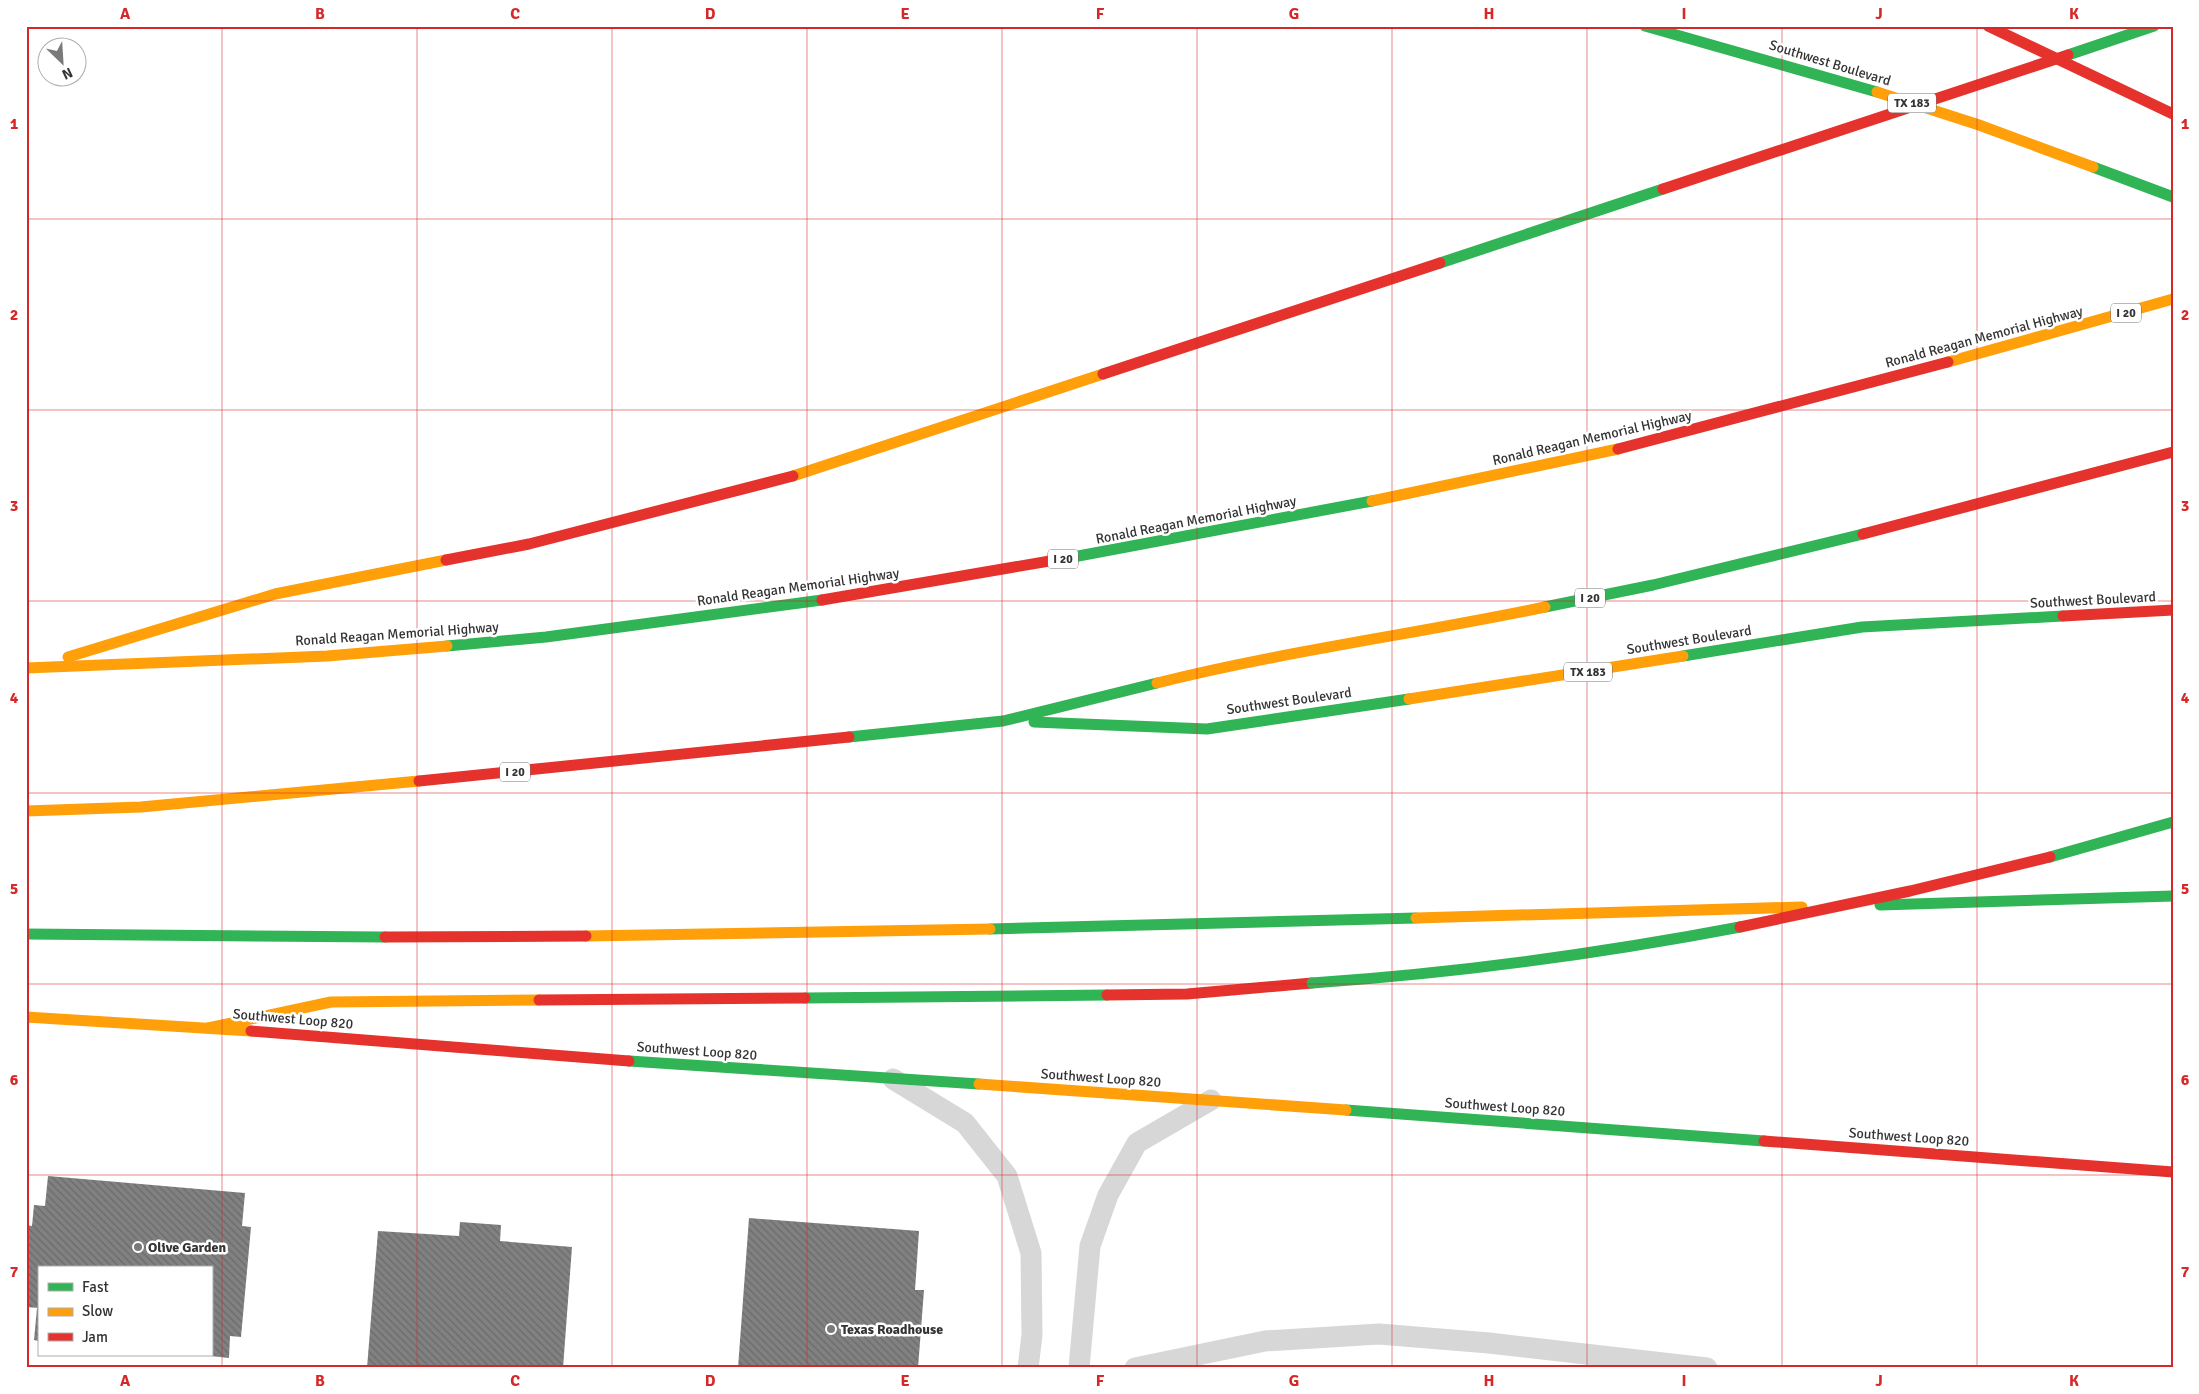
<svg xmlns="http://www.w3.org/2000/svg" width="2199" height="1394" viewBox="0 0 2199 1394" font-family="Signika,sans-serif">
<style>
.building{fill:url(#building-back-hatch)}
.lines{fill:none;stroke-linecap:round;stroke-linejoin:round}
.lane{stroke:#d7d7d7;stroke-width:21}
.fast{stroke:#30b455;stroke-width:11}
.slow{stroke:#ff9f0a;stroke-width:11}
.jam{stroke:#e5322d;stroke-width:11}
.fast-bridge{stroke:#30b455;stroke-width:11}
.jam-bridge{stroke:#e5322d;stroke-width:11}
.grid{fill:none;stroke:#d62828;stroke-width:1;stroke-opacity:0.55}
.poi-dot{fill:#7a7a7a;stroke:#fff;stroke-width:2}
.labels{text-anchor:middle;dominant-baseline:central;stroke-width:5;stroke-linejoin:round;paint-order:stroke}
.shield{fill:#fff;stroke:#707070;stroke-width:1}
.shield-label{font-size:12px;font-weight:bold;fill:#333}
.street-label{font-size:14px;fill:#333;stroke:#fff}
.poi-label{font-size:14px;font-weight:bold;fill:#333;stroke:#fff;text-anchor:start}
.neatline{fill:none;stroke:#d62828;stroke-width:2}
.grid-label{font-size:16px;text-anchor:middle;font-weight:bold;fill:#d62828}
</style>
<defs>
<pattern id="building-back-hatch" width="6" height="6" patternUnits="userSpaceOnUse" patternTransform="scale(1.25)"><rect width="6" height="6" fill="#818181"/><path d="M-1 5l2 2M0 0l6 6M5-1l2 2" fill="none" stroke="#6a6a6a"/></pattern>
</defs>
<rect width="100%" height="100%" fill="#fff"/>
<g class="building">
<polygon points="48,1176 245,1193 242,1226 251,1227 241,1337 230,1336 229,1358 211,1356 211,1268 39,1268 39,1308 26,1307 26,1225 32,1226 34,1205 45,1206"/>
<polygon points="749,1218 919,1231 915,1290 924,1290 918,1368 738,1368"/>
<polygon points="460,1222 501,1225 500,1241 572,1247 563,1368 367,1368 378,1231 459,1236"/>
<polygon points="37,1308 39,1308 39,1341 34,1340"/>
</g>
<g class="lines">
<g class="lane">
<polyline points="893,1079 965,1123 1007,1176 1031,1253 1032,1335 1028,1368"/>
<polyline points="1079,1368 1090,1246 1108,1195 1137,1143 1211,1100"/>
<polyline points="1135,1368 1265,1341 1379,1334 1489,1343 1707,1368"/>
</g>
<g class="fast">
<polyline points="1645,26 1877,92"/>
<polyline points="2093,167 2173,197"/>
<polyline points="1440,263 1663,189"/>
<polyline points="1073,557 1372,501"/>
<polyline points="1545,607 1653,585 1863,534"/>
<polyline points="447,646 546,637 822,600"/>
<polyline points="1683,656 1862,627 2063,616"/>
<polyline points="1034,722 1207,729 1409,699"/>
<polyline points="849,737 1003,721 1157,683"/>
<polyline points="1880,905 2173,896"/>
<polyline points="990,929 1416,918"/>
<polyline points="26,934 385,937"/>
<polyline points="805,998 1107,995"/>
<polyline points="629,1061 979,1084"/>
<polyline points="1346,1110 1764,1141"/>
</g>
<g class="slow">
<polyline points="1877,92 1979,125 2093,167"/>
<polyline points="1948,362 2173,299"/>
<polyline points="793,476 1103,374"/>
<polyline points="1372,501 1618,449"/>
<polyline points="68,657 275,594 446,560"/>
<polyline points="26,668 327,656 447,646"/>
<path d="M1157,683c128,-32 259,-49 388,-76"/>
<polyline points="1409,699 1683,656"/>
<polyline points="26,811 141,807 419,781"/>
<polyline points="1416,918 1802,907"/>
<polyline points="586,936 990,929"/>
<polyline points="26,1017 251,1031"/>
<polyline points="208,1028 331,1002 539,1000"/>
<polyline points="979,1084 1346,1110"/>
</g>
<g class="jam">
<polyline points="1988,26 2173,114"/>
<polyline points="1103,374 1440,263"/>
<polyline points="1618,449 1948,362"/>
<polyline points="1863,534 2173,452"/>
<polyline points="446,560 529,544 793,476"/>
<polyline points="822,600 1073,557"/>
<polyline points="2063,616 2173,610"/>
<polyline points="419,781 849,737"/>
<polyline points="385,937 586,936"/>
<polyline points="1107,995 1187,994 1312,983"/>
<polyline points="539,1000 805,998"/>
<polyline points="251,1031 629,1061"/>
<polyline points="1764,1141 2173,1172"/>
</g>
<g class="fast-bridge">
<polyline points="2068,55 2154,26"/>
<polyline points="2050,857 2173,822"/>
<path d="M1312,983c144,-10 286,-29 428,-56"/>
</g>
<g class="jam-bridge">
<polyline points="1663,189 2068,55"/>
<polyline points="1740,927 1910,891 2050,857"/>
</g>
</g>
<path class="grid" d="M222,26v1342M417,26v1342M612,26v1342M807,26v1342M1002,26v1342M1197,26v1342M1392,26v1342M1587,26v1342M1782,26v1342M1977,26v1342M26,219h2147M26,410h2147M26,601h2147M26,793h2147M26,984h2147M26,1175h2147"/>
<g class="poi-dot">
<circle cx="138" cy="1247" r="5"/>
<circle cx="831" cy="1329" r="5"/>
</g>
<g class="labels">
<g class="shield">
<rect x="1888" y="93.5" width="48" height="19" rx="4"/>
<rect x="2111" y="303.5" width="30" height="19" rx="4"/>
<rect x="1048" y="549.5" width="30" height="19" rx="4"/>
<rect x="1575" y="588.5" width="30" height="19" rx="4"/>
<rect x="1564" y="662.5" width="48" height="19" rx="4"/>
<rect x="500" y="762.5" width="30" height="19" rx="4"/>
</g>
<g class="shield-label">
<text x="1912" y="103">TX 183</text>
<text x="2126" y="313">I 20</text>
<text x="1063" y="559">I 20</text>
<text x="1590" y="598">I 20</text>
<text x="1588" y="672">TX 183</text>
<text x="515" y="772">I 20</text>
</g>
<g class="street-label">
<text transform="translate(1830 63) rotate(17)">Southwest Boulevard</text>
<text transform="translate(1984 337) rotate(-15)">Ronald Reagan Memorial Highway</text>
<text transform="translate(1592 438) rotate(-13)">Ronald Reagan Memorial Highway</text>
<text transform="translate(1196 520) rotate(-11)">Ronald Reagan Memorial Highway</text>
<text transform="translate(798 587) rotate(-8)">Ronald Reagan Memorial Highway</text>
<text transform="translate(2093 600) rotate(-3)">Southwest Boulevard</text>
<text transform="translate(397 634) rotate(-4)">Ronald Reagan Memorial Highway</text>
<text transform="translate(1689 640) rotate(-9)">Southwest Boulevard</text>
<text transform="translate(1289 701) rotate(-8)">Southwest Boulevard</text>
<text transform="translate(293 1019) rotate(5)">Southwest Loop 820</text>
<text transform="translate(697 1051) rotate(4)">Southwest Loop 820</text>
<text transform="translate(1101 1078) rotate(4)">Southwest Loop 820</text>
<text transform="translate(1505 1107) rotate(4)">Southwest Loop 820</text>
<text transform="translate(1909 1137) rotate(4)">Southwest Loop 820</text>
</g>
<g class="poi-label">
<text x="148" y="1247">Olive Garden</text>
<text x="841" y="1329">Texas Roadhouse</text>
</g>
</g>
<rect width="2199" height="1394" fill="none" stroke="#ffffff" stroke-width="55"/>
<rect x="38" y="1266" width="175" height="90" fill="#ffffff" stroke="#adadad"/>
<rect x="48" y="1283" width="25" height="8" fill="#30b455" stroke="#adadad"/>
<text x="82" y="1292" font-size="15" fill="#333333">Fast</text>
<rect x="48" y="1308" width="25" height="8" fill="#ff9f0a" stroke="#adadad"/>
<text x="82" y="1316" font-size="15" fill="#333333">Slow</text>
<rect x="48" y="1333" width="25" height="8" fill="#e5322d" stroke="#adadad"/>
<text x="82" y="1342" font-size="15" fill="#333333">Jam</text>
<g transform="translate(62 62) rotate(155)"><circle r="24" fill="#ffffff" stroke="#adadad"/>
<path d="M0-4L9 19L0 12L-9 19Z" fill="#7a7a7a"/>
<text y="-8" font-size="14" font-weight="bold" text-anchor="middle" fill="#333333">N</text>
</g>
<rect x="28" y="28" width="2144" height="1338" class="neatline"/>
<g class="grid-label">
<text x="125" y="19">A</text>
<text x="320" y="19">B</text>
<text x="515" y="19">C</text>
<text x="710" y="19">D</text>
<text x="905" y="19">E</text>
<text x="1100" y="19">F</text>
<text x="1294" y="19">G</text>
<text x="1489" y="19">H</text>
<text x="1684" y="19">I</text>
<text x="1879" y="19">J</text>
<text x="2074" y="19">K</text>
<text x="14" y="129">1</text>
<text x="2185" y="129">1</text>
<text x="14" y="320">2</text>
<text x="2185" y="320">2</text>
<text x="14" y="511">3</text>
<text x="2185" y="511">3</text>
<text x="14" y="703">4</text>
<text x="2185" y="703">4</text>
<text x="14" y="894">5</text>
<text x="2185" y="894">5</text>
<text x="14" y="1085">6</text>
<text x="2185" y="1085">6</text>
<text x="14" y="1277">7</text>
<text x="2185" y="1277">7</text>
<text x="125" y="1386">A</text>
<text x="320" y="1386">B</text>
<text x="515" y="1386">C</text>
<text x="710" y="1386">D</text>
<text x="905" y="1386">E</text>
<text x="1100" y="1386">F</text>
<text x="1294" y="1386">G</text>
<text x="1489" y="1386">H</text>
<text x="1684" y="1386">I</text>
<text x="1879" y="1386">J</text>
<text x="2074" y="1386">K</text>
</g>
</svg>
